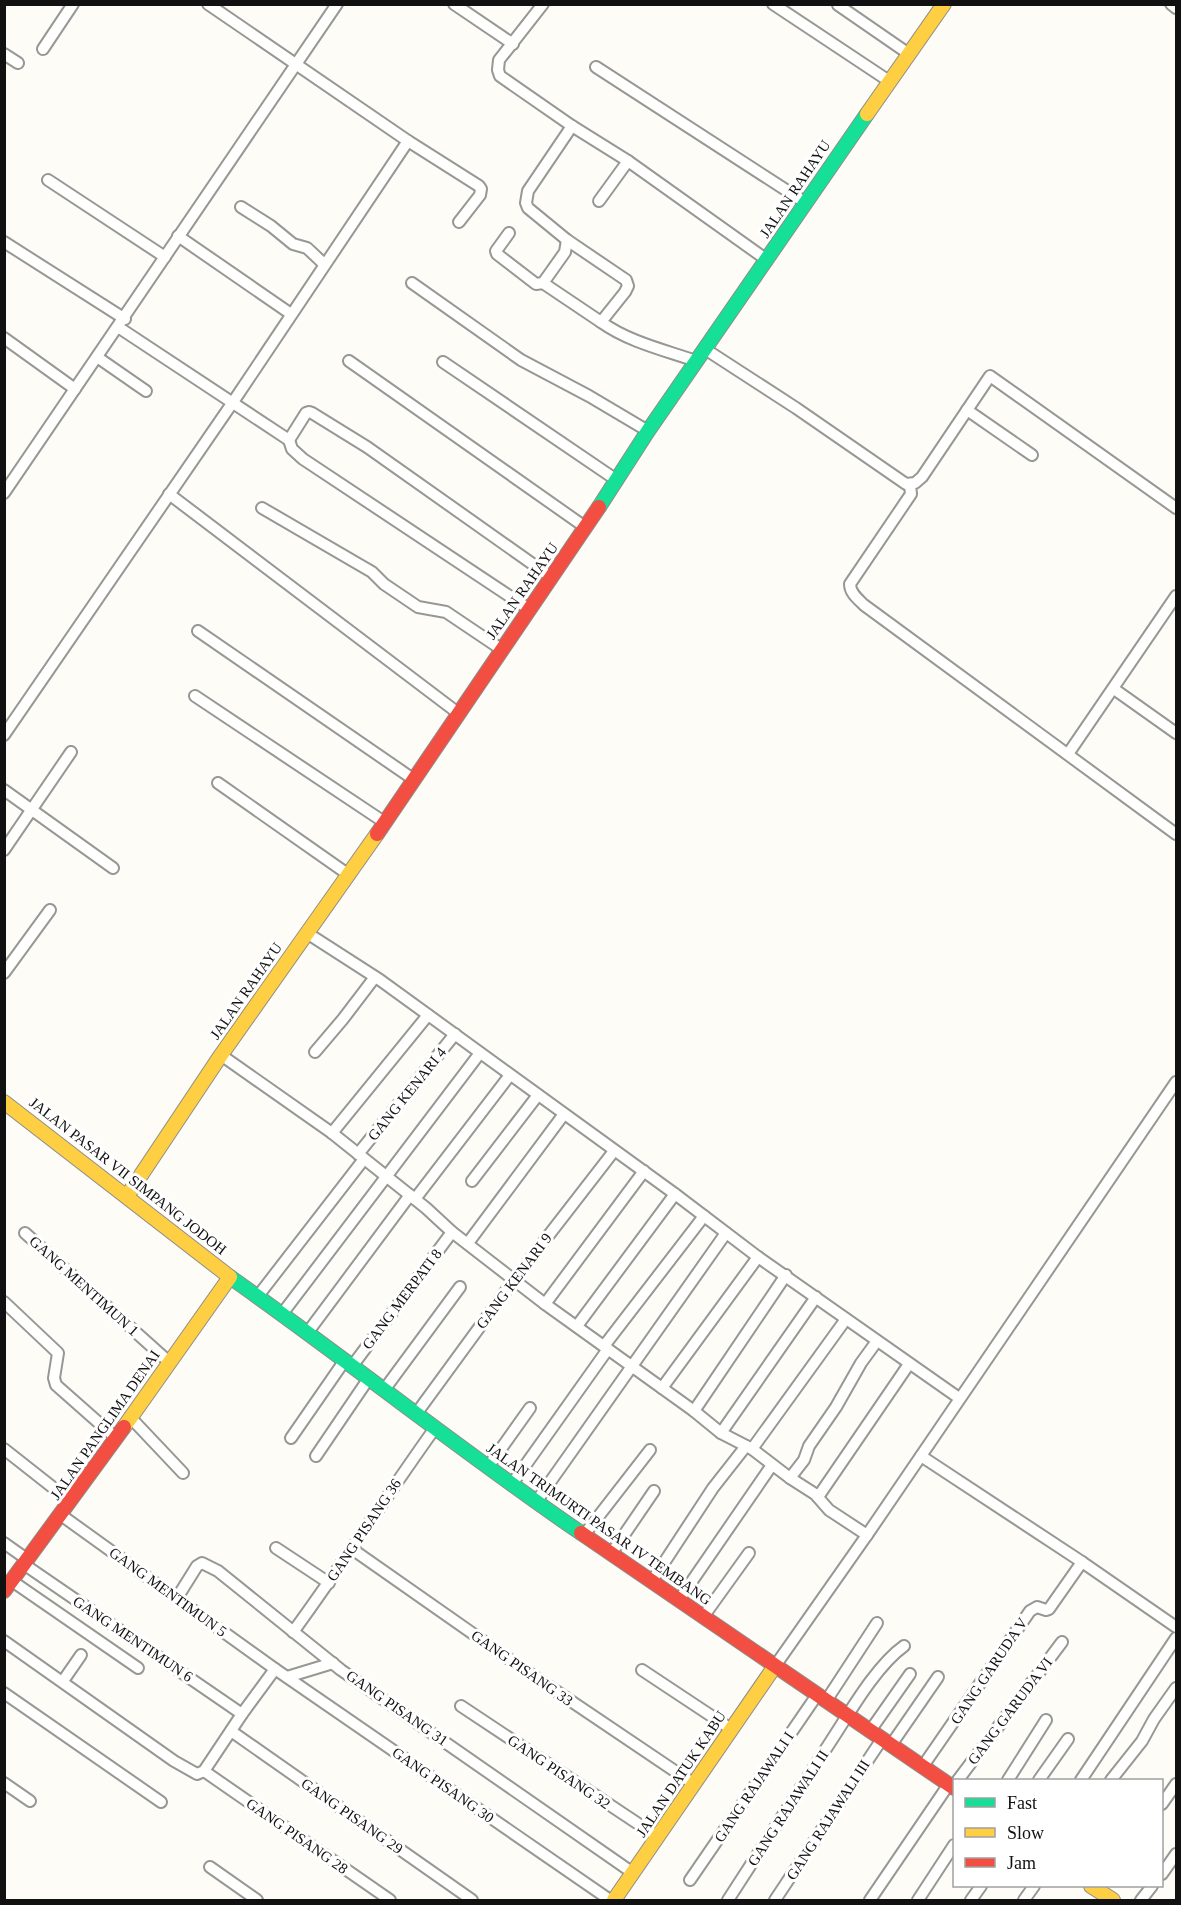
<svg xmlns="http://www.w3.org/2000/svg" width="1181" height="1905" viewBox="0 0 1181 1905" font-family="Georgia,serif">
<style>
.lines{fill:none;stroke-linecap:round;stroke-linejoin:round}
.street-casing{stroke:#979795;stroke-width:14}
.fast-casing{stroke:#8e8d8b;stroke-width:16}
.slow-casing{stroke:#8e8d8b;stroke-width:16}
.jam-casing{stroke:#8e8d8b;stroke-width:16}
.street{stroke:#fffffe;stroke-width:10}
.fast{stroke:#16e098;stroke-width:14}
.slow{stroke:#ffcf43;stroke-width:14}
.jam{stroke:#f24e42;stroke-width:14}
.labels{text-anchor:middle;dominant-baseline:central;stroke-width:6;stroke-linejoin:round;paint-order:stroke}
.street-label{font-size:15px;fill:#111;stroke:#fff}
</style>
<rect width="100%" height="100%" fill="#fdfcf7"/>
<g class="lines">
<g class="street-casing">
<g id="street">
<polyline points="208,4 408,141 479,186 481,189 480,195 459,222"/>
<polyline points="454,4 513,44"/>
<polyline points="543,4 499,60 498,70 500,76 572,126 628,161 767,260"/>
<polyline points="773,4 889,81"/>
<polyline points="1171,4 1176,8"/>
<polyline points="838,5 909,54"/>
<polyline points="43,49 73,4"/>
<polyline points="4,54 18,63"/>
<polyline points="596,67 806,203"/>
<polyline points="48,180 165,257"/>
<polyline points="599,201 628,161"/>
<polyline points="241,207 271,226 293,244 307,248 324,264"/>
<polyline points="509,233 496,251 497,254 536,284 543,283 565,252 567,240"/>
<polyline points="178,236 291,314"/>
<polyline points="4,242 125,319"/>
<polyline points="412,283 521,360 589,396 648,431"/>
<polyline points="543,283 601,322 625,292 628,286 626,280 567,240 528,208 526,203 528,191 572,126"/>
<path d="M601,322c28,20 63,28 95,39"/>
<polyline points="118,327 289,440 306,413 309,412 312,413 367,447 551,577"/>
<polyline points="4,338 75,389"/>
<polyline points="705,349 796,408 906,484 915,483 922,477 990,376 1176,508"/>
<polyline points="97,357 146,391"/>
<polyline points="349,361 585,527"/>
<polyline points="443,362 615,479"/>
<polyline points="967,410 1032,455"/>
<polyline points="289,440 292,449 303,459 529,609"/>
<path d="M910,485l1,9 -61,90c0,9 8,15 14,21l312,229"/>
<polyline points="4,493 337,4"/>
<polyline points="169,494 458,713"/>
<polyline points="262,508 372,572 384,584 418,607 446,612 501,649"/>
<polyline points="198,631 413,779"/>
<polyline points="1114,689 1176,733"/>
<polyline points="195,696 384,822"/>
<polyline points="4,735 233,402 408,141"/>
<polyline points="1068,754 1176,596"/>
<polyline points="218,783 349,875"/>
<polyline points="4,790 113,868"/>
<polyline points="4,850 71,752"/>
<polyline points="307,933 380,980 675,1194 758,1257 959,1398"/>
<polyline points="4,973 50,910"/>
<polyline points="315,1052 343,1019 375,977"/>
<polyline points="221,1055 332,1133 426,1208 452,1232 545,1304 694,1411 721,1433 752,1449 790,1478 815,1494 829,1510 867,1535"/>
<polyline points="332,1133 428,1015"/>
<polyline points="358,1154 455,1034"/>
<polyline points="472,1181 538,1095"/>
<polyline points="415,1199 510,1075"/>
<polyline points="25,1233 169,1362"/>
<polyline points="468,1243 564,1114"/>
<polyline points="258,1296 364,1159"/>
<polyline points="4,1302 58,1353 54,1378 56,1385 116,1438"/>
<polyline points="545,1304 644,1171"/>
<polyline points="282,1314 480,1053"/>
<polyline points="577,1326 675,1194"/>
<polyline points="308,1332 410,1195"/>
<polyline points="604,1346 704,1216"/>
<polyline points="353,1365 452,1232"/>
<polyline points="662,1388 758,1257"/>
<polyline points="384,1390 460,1287"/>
<polyline points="694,1411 786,1275"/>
<polyline points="416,1414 514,1280 614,1151"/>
<polyline points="130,1417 183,1473"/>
<polyline points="721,1433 816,1297"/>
<polyline points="291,1438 345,1360"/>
<polyline points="4,1449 70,1501"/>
<polyline points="752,1449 846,1319"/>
<polyline points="316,1456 369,1378"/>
<polyline points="921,1456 1082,1562 1176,1627"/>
<polyline points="488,1467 530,1408"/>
<polyline points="790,1478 804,1460 809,1446 836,1407 861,1363 877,1341"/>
<polyline points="512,1484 608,1349"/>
<polyline points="818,1497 909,1364"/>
<polyline points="536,1502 726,1233"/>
<polyline points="61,1515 275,1669 610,1900"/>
<polyline points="584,1535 650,1450"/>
<polyline points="4,1543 28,1560"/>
<polyline points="276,1548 329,1583"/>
<polyline points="352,1549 519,1666 694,1784"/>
<polyline points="611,1554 654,1491"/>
<polyline points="25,1565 242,1714"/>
<polyline points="12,1581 138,1668"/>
<polyline points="652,1581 713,1488 746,1446"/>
<polyline points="177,1598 197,1566 202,1563 218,1571 341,1670 633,1873"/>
<polyline points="679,1600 772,1465"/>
<polyline points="703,1617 749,1553"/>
<path d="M293,1632c49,-67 94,-137 142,-204"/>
<polyline points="4,1641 174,1761 197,1774 204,1771 242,1714 275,1669"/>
<polyline points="775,1666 867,1535 1176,1082"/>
<polyline points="642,1670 731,1729"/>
<polyline points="287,1677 333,1663"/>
<polyline points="63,1681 81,1655"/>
<polyline points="4,1693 161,1802"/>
<polyline points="826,1701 877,1623"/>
<polyline points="461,1706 658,1837"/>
<polyline points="231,1731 472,1900"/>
<polyline points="870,1731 910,1674"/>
<polyline points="891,1745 938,1677"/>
<polyline points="923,1766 1030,1611 1037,1607 1046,1610 1049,1609 1082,1562"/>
<polyline points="204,1771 390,1900"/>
<polyline points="958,1780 1062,1642"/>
<polyline points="1008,1780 1046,1720"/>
<polyline points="1039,1780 1068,1739"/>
<polyline points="1081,1780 1176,1638"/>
<polyline points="1111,1780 1142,1741 1154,1719 1176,1688"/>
<polyline points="4,1783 30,1801"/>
<polyline points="1162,1804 1176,1784"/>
<polyline points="210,1867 257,1900"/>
<polyline points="1162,1874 1176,1854"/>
<polyline points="690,1880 817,1695"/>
<path d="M728,1900c34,-53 69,-106 103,-159 19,-29 45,-75 73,-95"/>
<polyline points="775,1900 882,1739"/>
<polyline points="870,1900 949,1784"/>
<polyline points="918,1900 954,1845"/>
<polyline points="971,1900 981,1886"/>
<polyline points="1024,1900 1034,1886"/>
<polyline points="1141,1900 1152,1886"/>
</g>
</g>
<g class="fast-casing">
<g id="fast">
<polyline points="599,507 648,431 867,114"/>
<path d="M230,1277c118,83 231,174 351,256"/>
</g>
</g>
<g class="slow-casing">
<g id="slow">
<polyline points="867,114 944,4"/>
<polyline points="4,1102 230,1277 124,1427"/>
<polyline points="127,1196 221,1055 377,834"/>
<polyline points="1091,1886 1113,1900"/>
<polyline points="614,1900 775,1666"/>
</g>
</g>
<g class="jam-casing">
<g id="jam">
<polyline points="377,834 599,507"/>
<polyline points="581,1533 954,1788"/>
<polyline points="4,1591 124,1427"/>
</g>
</g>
<use href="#street" class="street"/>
<use href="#fast" class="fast"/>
<use href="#slow" class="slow"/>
<use href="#jam" class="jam"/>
</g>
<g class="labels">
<g class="street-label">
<text transform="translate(795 189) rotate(-56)">JALAN RAHAYU</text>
<text transform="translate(522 591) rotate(-55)">JALAN RAHAYU</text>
<text transform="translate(246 991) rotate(-55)">JALAN RAHAYU</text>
<text transform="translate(407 1094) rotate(-51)">GANG KENARI 4</text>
<text transform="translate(128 1176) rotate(38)">JALAN PASAR VII SIMPANG JODOH</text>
<text transform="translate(514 1281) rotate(-53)">GANG KENARI 9</text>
<text transform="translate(84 1286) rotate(42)">GANG MENTIMUN 1</text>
<text transform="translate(402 1299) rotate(-53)">GANG MERPATI 8</text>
<text transform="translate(105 1425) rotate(-55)">JALAN PANGLIMA DENAI</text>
<text transform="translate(599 1524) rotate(35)">JALAN TRIMURTI PASAR IV TEMBANG</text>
<text transform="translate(364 1530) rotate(-56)">GANG PISANG 36</text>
<text transform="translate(168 1592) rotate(36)">GANG MENTIMUN 5</text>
<text transform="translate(133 1639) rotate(34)">GANG MENTIMUN 6</text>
<text transform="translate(522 1668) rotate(35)">GANG PISANG 33</text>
<text transform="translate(989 1671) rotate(-56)">GANG GARUDA V</text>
<text transform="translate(397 1708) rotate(35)">GANG PISANG 31</text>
<text transform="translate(1010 1711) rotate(-53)">GANG GARUDA VI</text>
<text transform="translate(559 1772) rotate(34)">GANG PISANG 32</text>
<text transform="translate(681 1774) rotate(-56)">JALAN DATUK KABU</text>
<text transform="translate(443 1785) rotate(35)">GANG PISANG 30</text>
<text transform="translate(754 1787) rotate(-56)">GANG RAJAWALI I</text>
<text transform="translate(788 1808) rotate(-57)">GANG RAJAWALI II</text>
<text transform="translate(352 1816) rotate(35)">GANG PISANG 29</text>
<text transform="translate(828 1820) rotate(-57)">GANG RAJAWALI III</text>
<text transform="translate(297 1836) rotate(35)">GANG PISANG 28</text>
</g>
</g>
<rect width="1181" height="1905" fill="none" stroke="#111111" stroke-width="12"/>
<rect x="953" y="1779" width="210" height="108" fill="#ffffff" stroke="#a0a0a0" stroke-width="1.5"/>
<rect x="965" y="1798" width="30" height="9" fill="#16e098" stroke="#a0a0a0" stroke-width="1.5"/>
<text x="1007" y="1809" font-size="18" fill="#111111">Fast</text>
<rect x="965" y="1828" width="30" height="9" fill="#ffcf43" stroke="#a0a0a0" stroke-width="1.5"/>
<text x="1007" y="1839" font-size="18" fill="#111111">Slow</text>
<rect x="965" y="1858" width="30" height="9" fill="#f24e42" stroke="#a0a0a0" stroke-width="1.5"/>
<text x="1007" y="1869" font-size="18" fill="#111111">Jam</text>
</svg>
